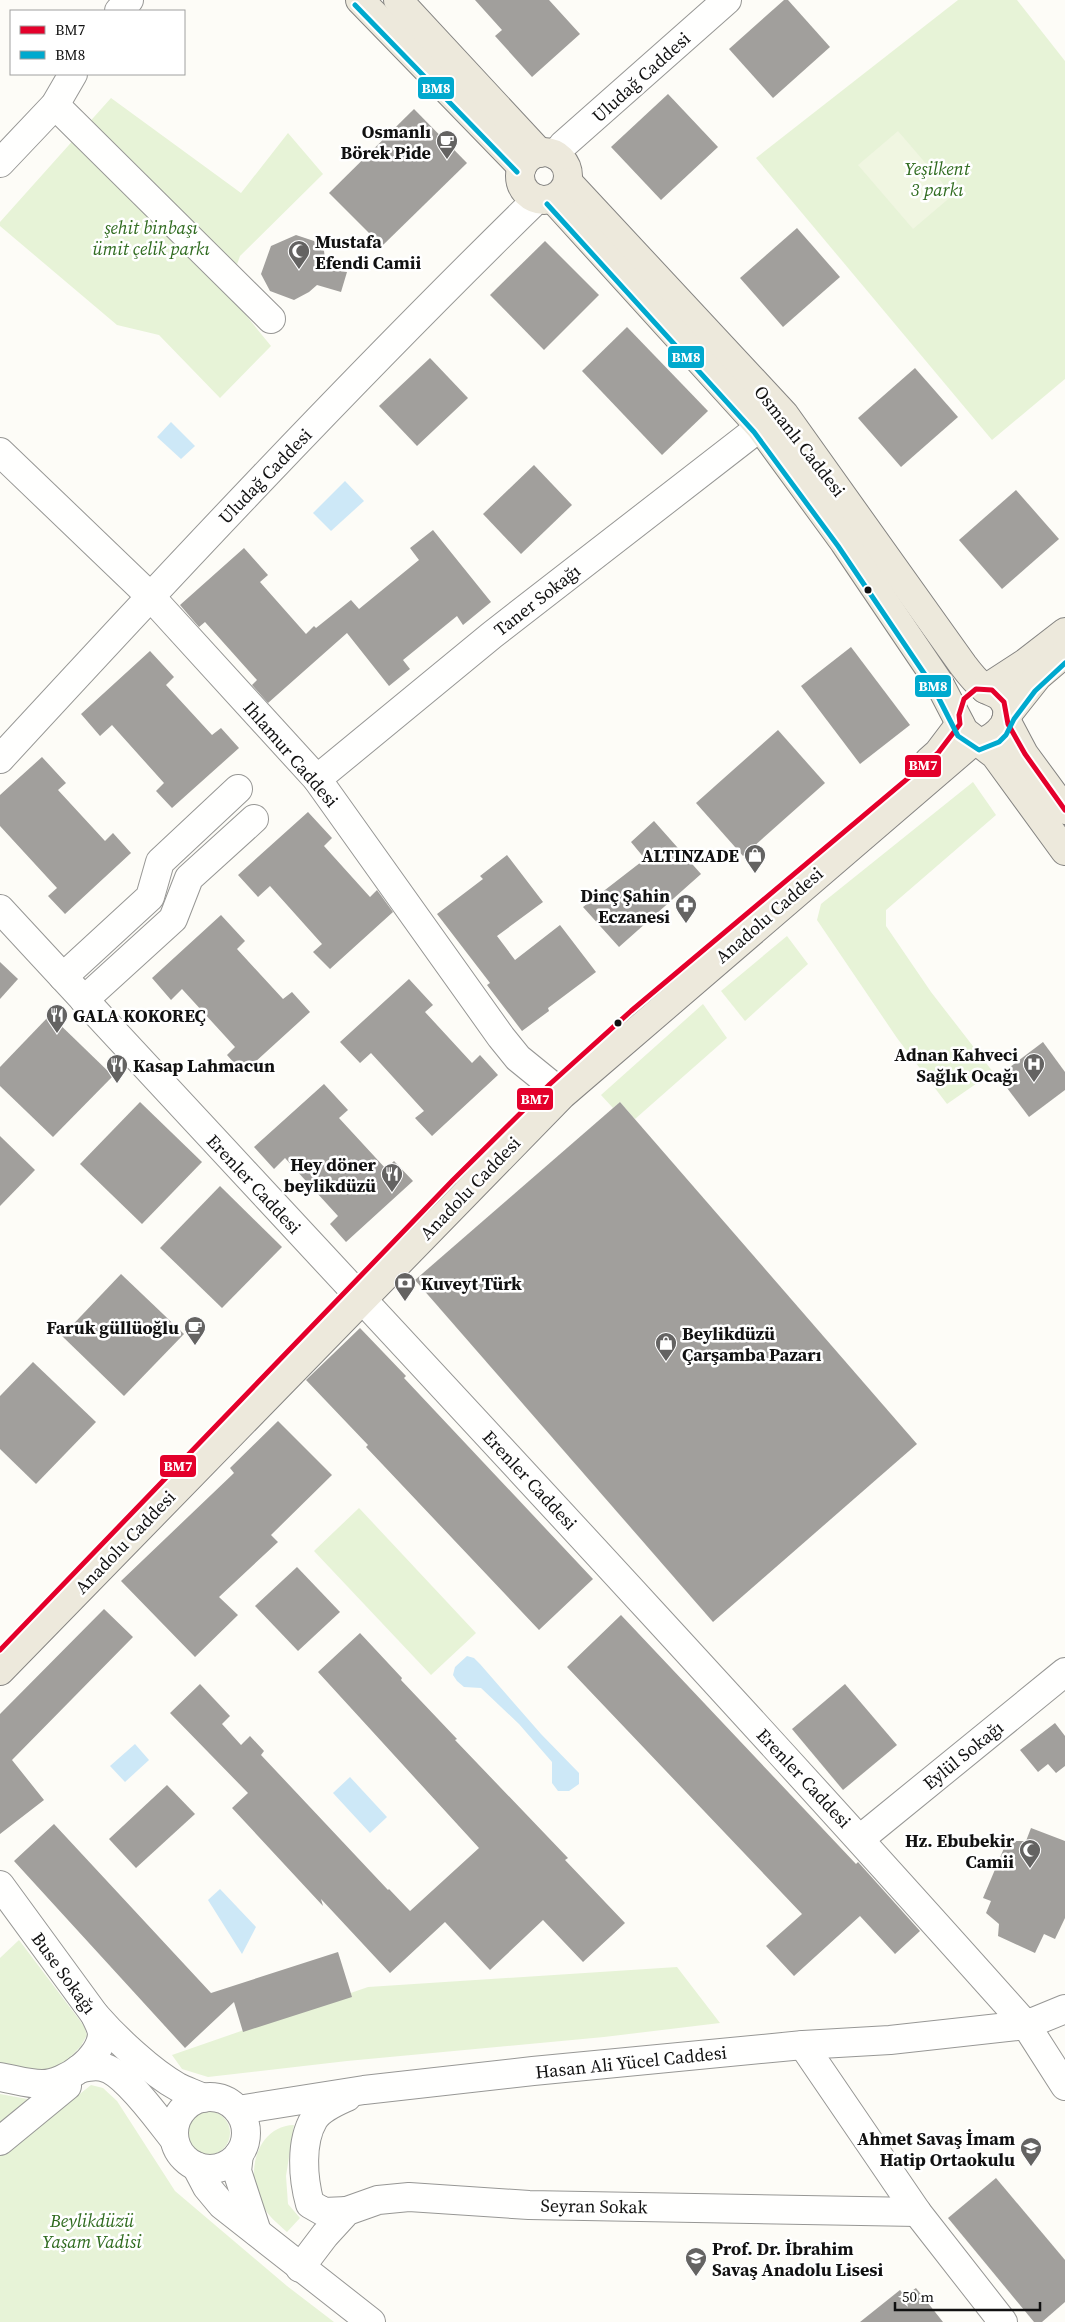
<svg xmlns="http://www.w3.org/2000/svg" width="1065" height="2322" viewBox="0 0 1065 2322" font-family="'Source Serif 4',serif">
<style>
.green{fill:#e7f3d7}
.pitch{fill:#f0f6e1}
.water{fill:#cde8f7}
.building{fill:#a19f9c}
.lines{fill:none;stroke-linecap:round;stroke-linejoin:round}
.minor-casing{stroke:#979795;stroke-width:30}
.major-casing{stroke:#858482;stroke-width:30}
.minor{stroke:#fffffe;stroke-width:28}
.major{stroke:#ede9dc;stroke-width:28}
.bus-1-casing{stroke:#fff;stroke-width:9}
.bus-2-casing{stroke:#fff;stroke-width:9}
.bus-1{stroke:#e4002b;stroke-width:5}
.bus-2{stroke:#00a9ce;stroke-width:5}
.bus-dot{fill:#111;stroke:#fff;stroke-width:2}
.labels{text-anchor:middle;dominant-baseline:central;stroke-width:5;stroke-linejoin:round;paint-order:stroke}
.street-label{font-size:18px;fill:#111;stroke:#fff}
.poi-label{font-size:18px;font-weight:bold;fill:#111;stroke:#fff;text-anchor:end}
.park-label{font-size:18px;font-style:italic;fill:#2f6b1f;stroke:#fff}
.line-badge{stroke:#fff;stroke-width:2}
.badge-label{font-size:14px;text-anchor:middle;font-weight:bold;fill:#fff}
</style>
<rect width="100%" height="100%" fill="#fdfcf7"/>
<g class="green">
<polygon points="958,0 1017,0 1065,61 1065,379 992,440 756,158"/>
<polygon points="111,98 241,193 288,133 323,174 240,256 227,292 271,346 220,398 159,335 117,325 0,226 0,222"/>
<polygon points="973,782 996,815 886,910 886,926 931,992 993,1072 947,1104 897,1038 817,920 821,904"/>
<polygon points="787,936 808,964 745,1021 721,991"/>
<polygon points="703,1004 727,1038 635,1119 620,1102 613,1108 601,1095"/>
<polygon points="359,1508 476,1633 431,1675 314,1551"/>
<polygon points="19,1940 84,2026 87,2035 81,2046 56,2072 0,2065 0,1958"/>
<polygon points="677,1967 720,2023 604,2037 347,2061 208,2077 182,2069 172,2055 368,1987"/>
<polygon points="91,2085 103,2088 117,2101 175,2191 287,2286 334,2322 0,2322 0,2094 65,2106"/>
<circle cx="208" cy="2133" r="22"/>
<path d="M294,2125l-8,51 2,28 12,14 -13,14c-10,-9 -20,-17 -26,-29 -16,-28 -5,-77 33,-78z"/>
</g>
<polygon class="pitch" points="898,131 953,195 913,229 858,165"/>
<g class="water">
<polygon points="171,422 195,446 181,459 157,437"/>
<polygon points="345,481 364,501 331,531 313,513"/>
<polygon points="467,1656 474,1658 480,1664 541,1734 579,1773 579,1784 569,1791 558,1791 552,1783 552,1762 519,1724 481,1688 464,1687 457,1681 453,1675 455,1667"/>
<polygon points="135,1744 149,1760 125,1782 110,1766"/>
<polygon points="350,1777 387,1817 370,1833 333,1793"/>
<polygon points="220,1889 256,1927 242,1954 208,1900"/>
</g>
<g class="building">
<polygon points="475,0 549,0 580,34 532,77 495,36 502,30"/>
<polygon points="784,0 788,0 830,47 773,98 729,49"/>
<polygon points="668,94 718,147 661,200 611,147"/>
<polygon points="414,109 467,163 382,246 329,193"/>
<polygon points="797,228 840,277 783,327 740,278"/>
<polygon points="296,235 314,241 324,251 326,267 347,272 341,292 317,285 309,292 294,300 270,291 261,274 271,246"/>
<polygon points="545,241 599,295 544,350 490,295"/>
<polygon points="627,327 708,411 662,455 582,371"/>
<polygon points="430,358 468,398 417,446 379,406"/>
<polygon points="915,368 958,417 901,467 858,418"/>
<polygon points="534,465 572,505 521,554 483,514"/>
<polygon points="1016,490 1059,539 1002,589 959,540"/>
<polygon points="433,530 491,602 463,625 457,616 403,660 410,669 389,686 347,633 268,703 252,685 257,680 205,622 199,627 180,605 244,548 268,575 260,582 306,634 314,626 316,628 351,600 359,609 419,560 410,548"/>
<polygon points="851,647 910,725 860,764 801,686"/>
<polygon points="150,651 174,677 166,685 212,735 221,728 239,748 172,808 156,791 164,783 112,725 100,736 81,714"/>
<polygon points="778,730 825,783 743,856 696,803"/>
<polygon points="42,757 66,783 58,790 105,841 113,833 131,853 65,914 48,896 57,888 0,826 0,795"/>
<polygon points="308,812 332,838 324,846 370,897 377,890 393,912 330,969 313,952 322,944 270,886 258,897 238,875"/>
<polygon points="654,821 701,874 619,947 583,907 645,859 631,842"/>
<polygon points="507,855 543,902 497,936 515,960 560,925 596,972 548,1008 549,1011 522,1031 487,985 490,983 437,914 483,879 480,876"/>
<polygon points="221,915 245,941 237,949 283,999 292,992 310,1012 243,1073 227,1055 235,1047 182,989 171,1000 152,978"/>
<polygon points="0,962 18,979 0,999"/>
<polygon points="409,979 433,1005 425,1012 472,1063 480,1055 498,1075 432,1136 415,1118 424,1111 371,1053 360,1063 340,1042"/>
<polygon points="50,1015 113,1076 53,1137 0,1086 0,1067"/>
<polygon points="1043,1042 1065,1072 1065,1090 1029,1117 998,1076"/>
<polygon points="324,1084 348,1110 339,1118 386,1169 394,1161 413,1181 346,1242 330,1224 338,1216 285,1158 274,1169 254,1147"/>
<polygon points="140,1102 202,1162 142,1224 80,1164"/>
<polygon points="620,1102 917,1444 713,1622 415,1280"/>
<polygon points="0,1136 35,1170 0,1206"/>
<polygon points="220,1186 282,1247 222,1308 160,1248"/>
<polygon points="121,1274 184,1334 124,1396 62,1336"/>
<polygon points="360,1328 406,1376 404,1378 593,1579 539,1630 366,1447 368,1445 306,1380"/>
<polygon points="33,1362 96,1422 36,1484 0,1449 0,1396"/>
<polygon points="278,1421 332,1475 271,1535 278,1542 219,1597 238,1615 195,1657 121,1581 234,1473 230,1468"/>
<polygon points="297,1567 340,1612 298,1651 255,1606"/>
<polygon points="104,1609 133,1637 12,1760 44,1800 0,1834 0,1714"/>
<polygon points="621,1615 856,1864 858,1862 920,1931 895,1954 860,1916 794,1976 766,1946 802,1914 567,1667"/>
<polygon points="360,1633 402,1678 401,1680 457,1739 455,1740 568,1858 565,1860 625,1923 583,1962 543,1920 490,1970 445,1922 390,1973 321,1899 323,1906 232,1808 248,1793 170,1713 200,1684 230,1716 222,1724 241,1745 250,1736 264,1751 261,1755 388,1890 389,1889 410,1911 479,1848 318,1672"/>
<polygon points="845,1684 897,1745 843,1790 792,1729"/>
<polygon points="1055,1723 1065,1736 1065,1766 1056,1773 1048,1764 1038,1772 1020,1750"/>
<polygon points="167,1785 195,1814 136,1868 109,1839"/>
<polygon points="54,1824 211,1993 338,1952 352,1997 243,2032 234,2002 185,2048 14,1861"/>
<polygon points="1031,1828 1065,1841 1065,1918 1055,1939 1044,1934 1035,1953 998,1936 999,1924 986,1913 991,1901 983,1898 1007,1841 1026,1841"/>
<polygon points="996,2178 1065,2260 1065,2302 1042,2322 1034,2322 948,2218"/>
<polygon points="916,2288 943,2322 860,2322 900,2290 905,2296"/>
</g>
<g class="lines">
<g class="minor-casing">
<g id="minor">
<polyline points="119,11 129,0"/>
<polyline points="55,105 271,319"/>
<polyline points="555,155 563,145 727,0"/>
<polyline points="0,163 55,105 73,74"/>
<polyline points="0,452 150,596 317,779 501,1037 518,1058 550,1084"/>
<path d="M0,759c175,-190 352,-379 537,-560"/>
<polyline points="317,779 492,635 760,427"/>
<path d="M0,909c343,371 690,739 1026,1116l39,-16"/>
<polyline points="63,977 150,897 160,862 238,789"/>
<polyline points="84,1000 173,919 189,878 254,819"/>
<polyline points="860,1839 1065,1672"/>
<path d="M0,1885l95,130c2,5 6,11 7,18 0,25 -37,51 -60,51 -14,0 -29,-5 -42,-7"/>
<path d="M95,2015c20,23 56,57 83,72 8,4 17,7 25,11"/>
<polyline points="803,2045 917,2212 1003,2322"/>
<path d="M79,2069c8,-2 15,-4 23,-2 23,4 57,54 72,72"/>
<path d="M347,2097c-11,5 -26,11 -33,22 -14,23 -11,60 -4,85l14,8 23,-1"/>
<circle cx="210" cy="2133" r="36"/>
<polyline points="238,2110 364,2090 533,2071 803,2045 890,2040 1026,2025 1065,2086"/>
<polyline points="0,2141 67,2086"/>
<polyline points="239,2154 237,2171 257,2232"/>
<polyline points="196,2166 207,2187 222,2205 371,2322"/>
<polyline points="300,2268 325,2235 347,2211 378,2200 409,2197 529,2205 917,2212"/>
</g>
</g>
<g class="major-casing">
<g id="major">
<polyline points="360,0 522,167"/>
<polyline points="398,0 540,153"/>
<circle cx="544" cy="176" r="24"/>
<path d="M568,182l216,232 179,251c6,8 13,17 21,23 6,5 14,4 19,12 14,19 -6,37 -23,43"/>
<polyline points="553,199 760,427 844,542 938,681 964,731 995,755 1065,851"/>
<polyline points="985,689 1025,663 1065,632"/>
<polyline points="1007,715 1038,676 1064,654"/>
<polyline points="1006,720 1024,754 1065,810"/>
<polyline points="929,761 938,753 960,724"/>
<polyline points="0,1671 562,1095 975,740"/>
</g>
</g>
<use href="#minor" class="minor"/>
<use href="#major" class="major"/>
<g class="bus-1-casing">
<polyline id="bus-1" points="0,1650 453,1180 550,1084 631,1011 938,753 960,724 959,715 964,699 976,689 992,690 1004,702 1008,724 1025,754 1065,810"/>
</g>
<g class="bus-2-casing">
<g id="bus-2">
<polyline points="355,5 517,172"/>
<polyline points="547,204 754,432 838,546 932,685 958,736 979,750 999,742 1006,735 1014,719 1035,691 1065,663"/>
</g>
</g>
<use href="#bus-1" class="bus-1"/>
<use href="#bus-2" class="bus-2"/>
</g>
<defs>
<g id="cafe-pin" transform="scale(1.125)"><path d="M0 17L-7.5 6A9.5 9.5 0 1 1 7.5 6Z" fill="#646362" stroke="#fff"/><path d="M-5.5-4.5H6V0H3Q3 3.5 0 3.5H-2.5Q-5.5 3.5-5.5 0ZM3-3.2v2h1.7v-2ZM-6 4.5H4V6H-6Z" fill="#fff"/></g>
<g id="mosque-pin" transform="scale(1.125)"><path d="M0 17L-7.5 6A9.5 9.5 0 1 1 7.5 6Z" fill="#646362" stroke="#fff"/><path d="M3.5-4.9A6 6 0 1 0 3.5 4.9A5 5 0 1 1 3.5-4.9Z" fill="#fff"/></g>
<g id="shop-pin" transform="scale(1.125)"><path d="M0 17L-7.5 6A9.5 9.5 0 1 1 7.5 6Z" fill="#646362" stroke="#fff"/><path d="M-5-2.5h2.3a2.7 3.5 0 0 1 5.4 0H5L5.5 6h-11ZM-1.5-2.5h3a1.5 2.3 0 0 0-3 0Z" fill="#fff"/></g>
<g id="pharmacy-pin" transform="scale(1.125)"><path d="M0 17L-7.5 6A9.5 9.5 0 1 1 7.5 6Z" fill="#646362" stroke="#fff"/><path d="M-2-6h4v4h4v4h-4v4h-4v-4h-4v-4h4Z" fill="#fff"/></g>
<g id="restaurant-pin" transform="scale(1.125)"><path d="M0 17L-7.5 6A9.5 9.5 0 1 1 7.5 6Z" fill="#646362" stroke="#fff"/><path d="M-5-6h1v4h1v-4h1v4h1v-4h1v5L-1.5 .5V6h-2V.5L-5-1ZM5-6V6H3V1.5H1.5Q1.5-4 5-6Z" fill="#fff"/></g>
<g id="hospital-pin" transform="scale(1.125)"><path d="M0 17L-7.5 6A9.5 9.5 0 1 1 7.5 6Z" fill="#646362" stroke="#fff"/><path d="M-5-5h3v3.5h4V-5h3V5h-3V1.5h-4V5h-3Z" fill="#fff"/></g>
<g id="bank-pin" transform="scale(1.125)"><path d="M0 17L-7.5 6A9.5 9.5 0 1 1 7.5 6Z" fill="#646362" stroke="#fff"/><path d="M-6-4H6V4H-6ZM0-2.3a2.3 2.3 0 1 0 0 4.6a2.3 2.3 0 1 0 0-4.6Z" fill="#fff"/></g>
<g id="school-pin" transform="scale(1.125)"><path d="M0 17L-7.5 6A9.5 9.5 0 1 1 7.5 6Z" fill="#646362" stroke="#fff"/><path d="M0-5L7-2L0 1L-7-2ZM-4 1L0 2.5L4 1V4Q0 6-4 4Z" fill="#fff"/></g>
</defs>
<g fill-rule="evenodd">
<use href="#cafe-pin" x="447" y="141"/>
<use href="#mosque-pin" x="299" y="251"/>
<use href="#shop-pin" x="755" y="855"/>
<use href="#pharmacy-pin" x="686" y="905"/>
<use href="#restaurant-pin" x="57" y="1015"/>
<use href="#hospital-pin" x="1034" y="1064"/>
<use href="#restaurant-pin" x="117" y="1065"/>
<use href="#restaurant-pin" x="392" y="1174"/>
<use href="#bank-pin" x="405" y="1283"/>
<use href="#cafe-pin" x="195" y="1327"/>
<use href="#shop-pin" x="666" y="1343"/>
<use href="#mosque-pin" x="1030" y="1850"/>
<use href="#school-pin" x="1031" y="2148"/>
<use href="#school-pin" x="696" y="2258"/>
</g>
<g class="bus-dot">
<circle cx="868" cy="590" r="4.5"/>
<circle cx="618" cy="1023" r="4.5"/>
</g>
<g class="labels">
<g class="street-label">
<text transform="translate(641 77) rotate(-42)">Uludağ Caddesi</text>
<text transform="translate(800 441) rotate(52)">Osmanlı Caddesi</text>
<text transform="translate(265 476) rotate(-46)">Uludağ Caddesi</text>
<text transform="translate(537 600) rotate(-38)">Taner Sokağı</text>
<text transform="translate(291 754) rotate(49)">Ihlamur Caddesi</text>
<text transform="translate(769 915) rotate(-41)">Anadolu Caddesi</text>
<text transform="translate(254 1184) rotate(47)">Erenler Caddesi</text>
<text transform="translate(470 1188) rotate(-46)">Anadolu Caddesi</text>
<text transform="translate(530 1480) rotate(47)">Erenler Caddesi</text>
<text transform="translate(125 1542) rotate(-46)">Anadolu Caddesi</text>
<text transform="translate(963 1755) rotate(-39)">Eylül Sokağı</text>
<text transform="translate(804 1778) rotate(47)">Erenler Caddesi</text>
<text transform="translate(64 1973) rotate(54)">Buse Sokağı</text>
<text transform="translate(631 2062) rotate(-6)">Hasan Ali Yücel Caddesi</text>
<text transform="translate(594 2206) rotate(1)">Seyran Sokak</text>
</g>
<g class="poi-label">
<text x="431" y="131">Osmanlı<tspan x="431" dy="21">Börek Pide</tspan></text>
<text x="315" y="241" text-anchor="start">Mustafa<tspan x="315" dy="21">Efendi Camii</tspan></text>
<text x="739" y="855">ALTINZADE</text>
<text x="670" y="895">Dinç Şahin<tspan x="670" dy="21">Eczanesi</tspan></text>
<text x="73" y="1015" text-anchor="start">GALA KOKOREÇ</text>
<text x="1018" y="1054">Adnan Kahveci<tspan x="1018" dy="21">Sağlık Ocağı</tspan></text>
<text x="133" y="1065" text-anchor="start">Kasap Lahmacun</text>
<text x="376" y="1164">Hey döner<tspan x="376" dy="21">beylikdüzü</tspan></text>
<text x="421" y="1283" text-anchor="start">Kuveyt Türk</text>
<text x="179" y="1327">Faruk güllüoğlu</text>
<text x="682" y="1333" text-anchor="start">Beylikdüzü<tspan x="682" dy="21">Çarşamba Pazarı</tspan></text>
<text x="1014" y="1840">Hz. Ebubekir<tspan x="1014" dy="21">Camii</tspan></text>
<text x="1015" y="2138">Ahmet Savaş İmam<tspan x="1015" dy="21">Hatip Ortaokulu</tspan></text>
<text x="712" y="2248" text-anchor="start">Prof. Dr. İbrahim<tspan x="712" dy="21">Savaş Anadolu Lisesi</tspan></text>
</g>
<g class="park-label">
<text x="937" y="168">Yeşilkent<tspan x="937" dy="21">3 parkı</tspan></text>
<text x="151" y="227">şehit binbaşı<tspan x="151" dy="21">ümit çelik parkı</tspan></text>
<text x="92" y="2220">Beylikdüzü<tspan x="92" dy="21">Yaşam Vadisi</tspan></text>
</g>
</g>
<g class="line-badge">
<rect x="417" y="76" width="38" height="24" rx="5" fill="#00a9ce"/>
<rect x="667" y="345" width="38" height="24" rx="5" fill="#00a9ce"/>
<rect x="914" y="674" width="38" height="24" rx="5" fill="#00a9ce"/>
<rect x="904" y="754" width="38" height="24" rx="5" fill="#e4002b"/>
<rect x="516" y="1087" width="38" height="24" rx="5" fill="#e4002b"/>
<rect x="159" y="1454" width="38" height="24" rx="5" fill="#e4002b"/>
</g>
<g class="badge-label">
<text x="436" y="93">BM8</text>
<text x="686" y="362">BM8</text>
<text x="933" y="691">BM8</text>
<text x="923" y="770">BM7</text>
<text x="535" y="1104">BM7</text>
<text x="178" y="1471">BM7</text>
</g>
<rect x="10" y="10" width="175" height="65" fill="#ffffff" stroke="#a0a0a0"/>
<rect x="20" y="26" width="25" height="8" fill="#e4002b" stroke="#a0a0a0"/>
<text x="55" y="35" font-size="15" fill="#111111">BM7</text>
<rect x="20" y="51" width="25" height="8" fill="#00a9ce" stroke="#a0a0a0"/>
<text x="55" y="60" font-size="15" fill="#111111">BM8</text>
<path d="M895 2302v8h145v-8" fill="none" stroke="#111111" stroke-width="2.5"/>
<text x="902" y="2302" font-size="15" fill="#111111" stroke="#ffffff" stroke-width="4" paint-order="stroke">50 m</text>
</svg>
